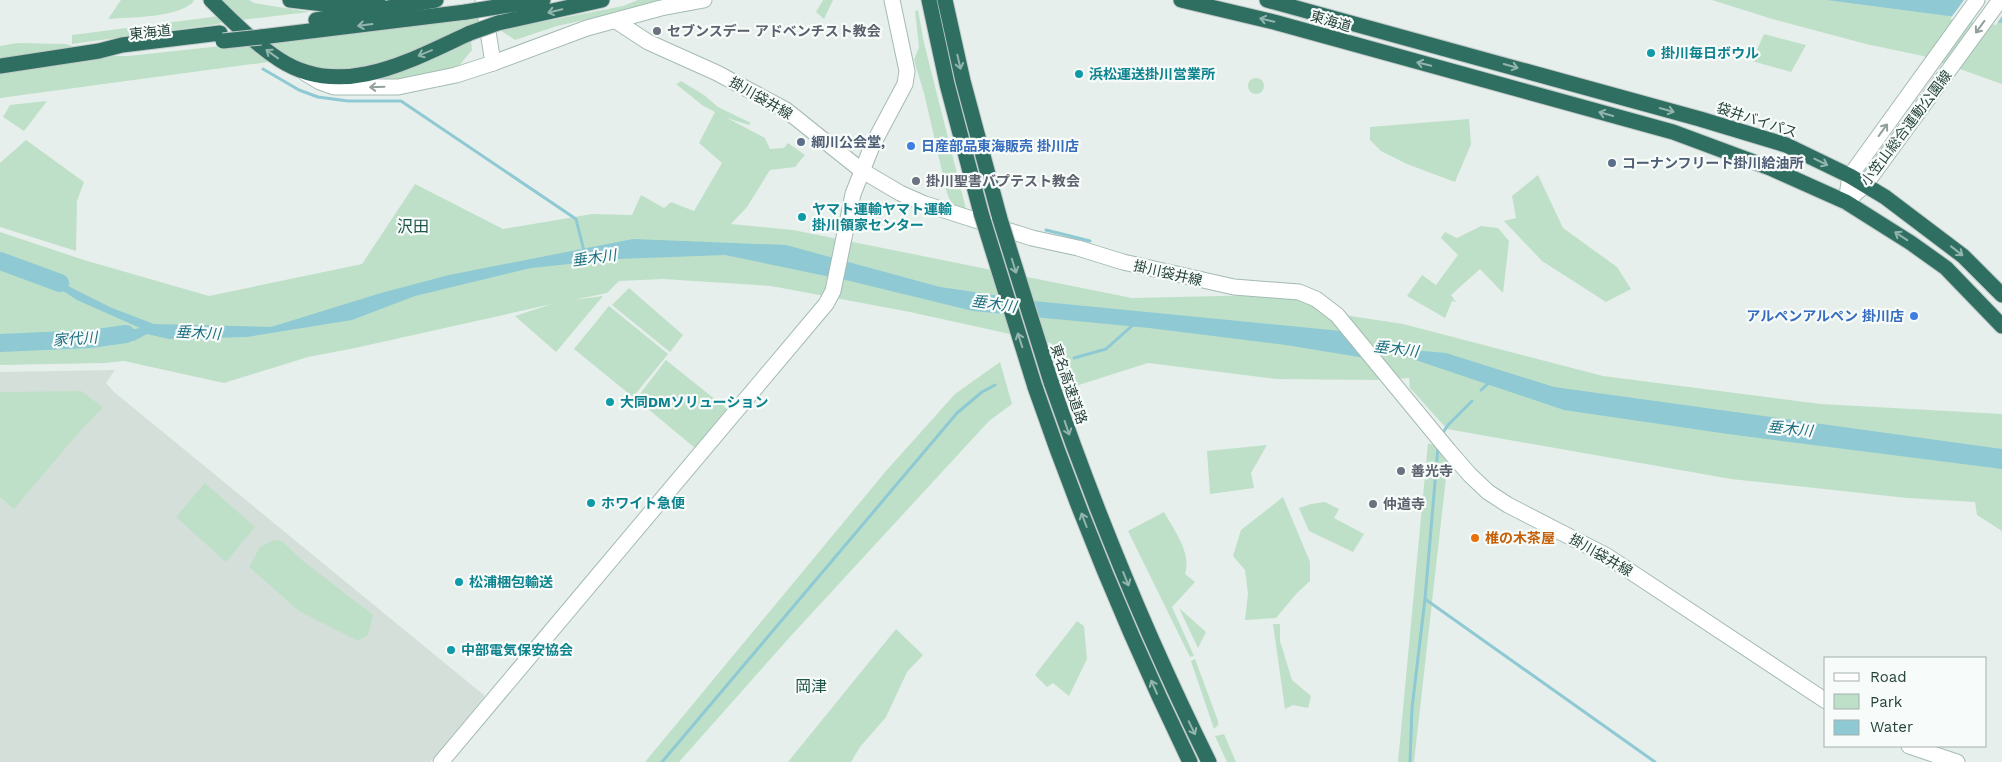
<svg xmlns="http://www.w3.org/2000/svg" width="2002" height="762" viewBox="0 0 2002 762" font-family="'Work Sans','Noto Sans JP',sans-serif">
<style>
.built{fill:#d4dfda}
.green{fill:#bfe0c8}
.water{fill:#8ec9d4}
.pier{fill:#e6efeb}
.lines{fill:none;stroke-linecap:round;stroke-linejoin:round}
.stream{stroke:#8ec9d4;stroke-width:3}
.river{stroke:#8ec9d4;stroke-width:18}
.secondary-casing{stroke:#a4bbb3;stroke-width:17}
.highway-casing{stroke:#c2cac8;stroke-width:17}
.secondary{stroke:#fff;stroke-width:15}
.highway{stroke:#2f6f62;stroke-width:15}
.highway-bridge-casing{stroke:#c2cac8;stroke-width:17;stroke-linecap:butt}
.highway-bridge{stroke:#2f6f62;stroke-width:15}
.oneway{stroke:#93b5ae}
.oneway2{stroke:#92a09c}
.worship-dot{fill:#6b7280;stroke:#f7fbf9;stroke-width:2}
.culture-dot{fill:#0f9aa8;stroke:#f7fbf9;stroke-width:2}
.service-dot{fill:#5c6f8a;stroke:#f7fbf9;stroke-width:2}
.shop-dot{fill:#3f7fe0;stroke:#f7fbf9;stroke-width:2}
.food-dot{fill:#e8710a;stroke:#f7fbf9;stroke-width:2}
.labels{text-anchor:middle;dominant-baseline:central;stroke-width:4.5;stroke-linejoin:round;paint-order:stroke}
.street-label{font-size:14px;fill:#24423a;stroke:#f7fbf9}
.worship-label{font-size:14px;font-weight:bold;fill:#5b616d;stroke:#f7fbf9;text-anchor:start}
.culture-label{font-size:14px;font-weight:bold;fill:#0d838f;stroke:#f7fbf9;text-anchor:start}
.service-label{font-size:14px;font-weight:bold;fill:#4e5e75;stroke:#f7fbf9;text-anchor:start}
.shop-label{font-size:14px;font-weight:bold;fill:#366cbe;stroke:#f7fbf9;text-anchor:start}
.food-label{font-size:14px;font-weight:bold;fill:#c56008;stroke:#f7fbf9;text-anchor:start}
.water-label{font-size:15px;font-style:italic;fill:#1c6f80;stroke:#f7fbf9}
.quarter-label{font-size:16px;fill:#1f5548;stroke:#f7fbf9}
</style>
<rect width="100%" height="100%" fill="#e6efeb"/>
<polygon class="built" points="115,370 106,383 114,392 485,696 430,762 0,762 0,372"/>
<g class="green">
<path d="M121,0h72l1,1c-15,17 -63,16 -86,18z"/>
<polygon points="218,0 249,0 254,3 309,12 241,20"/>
<polygon points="638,0 676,0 557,26 515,40 500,30 623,6"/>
<polygon points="823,0 833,0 824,19 816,12"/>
<polygon points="1712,0 2002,0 2002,84 1923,56 1866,44 1769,18"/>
<polygon points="573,4 348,73 303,66 264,41 461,20"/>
<polygon points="918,10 924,43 967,213 953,208 947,193 924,93 914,60 919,47 915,11"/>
<polygon points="220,16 222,22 218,24 72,44 72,35"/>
<polygon points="1764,34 1806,45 1791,72 1752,61"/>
<polygon points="471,41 472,50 458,67 401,81 379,80"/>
<polygon points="17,43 66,44 101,56 128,56 250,43 308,83 268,62 0,98 0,46"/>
<circle cx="1256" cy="86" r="8"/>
<polygon points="681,81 704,95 718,107 751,123 749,125 727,118 765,138 770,149 784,148 788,143 805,155 795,167 770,170 747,207 731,224 793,230 1132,298 1264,295 1302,298 1324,312 1403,324 1603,376 1821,404 2002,414 2002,531 1977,515 1975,502 1907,498 1731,479 1447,429 1410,388 1409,378 1376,380 1276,379 1148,363 1066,389 1051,343 910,312 771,286 663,279 619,281 607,293 573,300 603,296 556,352 515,316 552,304 355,348 308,357 224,383 124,361 104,363 0,365 0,232 84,260 209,296 362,264 415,184 503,229 592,214 632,215 641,195 664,208 671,202 694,211 722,163 699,143 715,112 702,105 676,84"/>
<polygon points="47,101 24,131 3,117 10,105"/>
<polygon points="1469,119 1471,144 1455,182 1407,164 1381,151 1370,140 1370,127"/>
<polygon points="26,140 84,182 77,201 76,251 0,227 0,163"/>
<polygon points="1538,175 1563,228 1617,267 1631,289 1606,302 1542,261 1504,221 1516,218 1512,196"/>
<polygon points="1481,226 1498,228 1509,241 1503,293 1480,269 1451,295 1456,302 1452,301 1445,318 1407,296 1422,275 1436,285 1458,255 1441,238 1445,232 1457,238"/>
<polygon points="629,288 683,335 670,352 612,305"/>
<polygon points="609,306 668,354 633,397 574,349"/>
<polygon points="666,360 727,409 695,448 636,399"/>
<polygon points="1000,362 1012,404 989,421 789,638 679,762 645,762 886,471 955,394"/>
<polygon points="81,391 103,407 74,438 14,509 0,497 0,392"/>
<polygon points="1428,443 1449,451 1414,762 1398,762"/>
<polygon points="1267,445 1251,473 1254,488 1210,494 1207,451"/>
<polygon points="205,483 255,527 226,562 176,517"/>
<polygon points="1283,497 1310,562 1310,581 1297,593 1276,618 1245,620 1248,594 1245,570 1233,556 1241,530"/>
<polygon points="1325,502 1339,509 1334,518 1364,534 1353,552 1309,531 1299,508 1311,504"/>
<path d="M1164,512c10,18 28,41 21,62l10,8 -23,25 22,49 -4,1 -62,-126z"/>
<polygon points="274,540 282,541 302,560 373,615 368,635 358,641 299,611 249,567 260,547"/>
<polygon points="1179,608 1206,632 1198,648"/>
<polygon points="1077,621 1084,626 1087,659 1069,696 1053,683 1047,687 1035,675"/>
<polygon points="1273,624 1280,624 1280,641 1292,680 1311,696 1308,708 1293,705 1285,709"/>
<polygon points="896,629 923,655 907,672 886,717 860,747 851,762 788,762"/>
<polygon points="1195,659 1218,721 1218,725 1214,729 1191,661"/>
<polygon points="1224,734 1236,762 1227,762 1215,736"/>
</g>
<g class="water">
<polygon points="1827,0 1984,0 2002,2 2002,23"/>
<polygon points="633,239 786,245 940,287 1034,301 1341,331 1365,358 1286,345 1149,328 973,311 850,281 725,255 617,259 531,268 415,296 352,320 247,337 169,339 147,334 134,341 95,337 140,328 77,300 39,275 60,282 112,308 154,324 271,327 381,293 449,275"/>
<polygon points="0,259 27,270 0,270"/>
<polygon points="1377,347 1446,353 1554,387 2002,449 2002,469 1728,434 1564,410"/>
</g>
<polygon class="pier" points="1964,0 2002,0 2002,16 1996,25 1950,19"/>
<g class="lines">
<g class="stream">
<polyline points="263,69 299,90 318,97 348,101 401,101 576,219 584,251"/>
<polyline points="1046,230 1090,241"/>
<polyline points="1074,358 1106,349 1133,325"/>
<polyline points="1481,390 1490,382"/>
<polyline points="1442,434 1448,425 1472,401"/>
<polyline points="1425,599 1655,762"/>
<polyline points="662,762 957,413 982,392 995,385"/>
<polyline points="1410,762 1412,708 1425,599 1438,447"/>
</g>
<g class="river">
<polyline points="0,261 60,283"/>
<polyline points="0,343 90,339 126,334"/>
</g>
<g class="secondary-casing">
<g id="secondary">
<polyline points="483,0 493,63"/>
<polyline points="616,21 648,42 717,73 786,110 861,170 900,193 925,204 1032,238 1078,248 1123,262 1234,287 1299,292 1316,299 1337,315 1449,451 1470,475 1488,492 1508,505 1607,556 1826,701"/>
<polyline points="305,73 320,82 334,87 398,87 456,75 493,63 587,28 661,8 704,0"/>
<polyline points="1846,202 1865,185 2000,0"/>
<polyline points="1846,202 1850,176 1977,0"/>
<polyline points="1909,746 1957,762"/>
<polyline points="441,762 826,304 833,291 853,194 872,146 905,84 907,71 892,0"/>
</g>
</g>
<g class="highway-casing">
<g id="highway">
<path d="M211,0c21,21 43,43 69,60 62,40 131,0 190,-27"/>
<polyline points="290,0 324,4 378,3"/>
<polyline points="929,0 947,84 981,213"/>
<polyline points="945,0 963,81 1000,219"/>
<polyline points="1181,0 1274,22 1673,132 1770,168 1846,202 1911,243 1946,268 2002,326"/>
<polyline points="1267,0 1700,119 1786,145 1850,176 1885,197 1963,256 2002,295"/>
<polyline points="496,7 543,0"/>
<polyline points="316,20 436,0"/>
<polyline points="498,23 602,0"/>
<polyline points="261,37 466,12"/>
<polyline points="0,66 99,51 122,45 220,33"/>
<path d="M1051,382c45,130 97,257 158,380"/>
<path d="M1035,387c44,128 96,253 155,375"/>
</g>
</g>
<use href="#secondary" class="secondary"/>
<use href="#highway" class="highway"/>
<g class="highway-bridge-casing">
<g id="highway-bridge">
<polyline points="466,12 496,7"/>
<polyline points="470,33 498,23"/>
<polyline points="223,41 261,37"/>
<polyline points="981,213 1035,387"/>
<polyline points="1000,219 1051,382"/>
</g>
</g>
<use href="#highway-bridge" class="highway-bridge"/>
</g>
<defs><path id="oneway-shaft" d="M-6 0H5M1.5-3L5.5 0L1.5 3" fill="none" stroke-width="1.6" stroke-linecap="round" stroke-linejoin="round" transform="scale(1.25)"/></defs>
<g class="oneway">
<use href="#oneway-shaft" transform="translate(555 11) rotate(167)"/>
<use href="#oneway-shaft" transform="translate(1267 20) rotate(-166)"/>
<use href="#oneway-shaft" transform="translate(365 25) rotate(173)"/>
<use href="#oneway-shaft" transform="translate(425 53) rotate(157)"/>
<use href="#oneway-shaft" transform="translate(272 54) rotate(-144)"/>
<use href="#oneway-shaft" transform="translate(959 62) rotate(77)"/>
<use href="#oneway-shaft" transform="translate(1424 64) rotate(-166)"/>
<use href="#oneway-shaft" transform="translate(1511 66) rotate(16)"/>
<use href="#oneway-shaft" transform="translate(1667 110) rotate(16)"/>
<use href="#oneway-shaft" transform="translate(1606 114) rotate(-164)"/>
<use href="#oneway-shaft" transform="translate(1821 162) rotate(26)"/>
<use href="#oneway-shaft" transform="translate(1901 236) rotate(-147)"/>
<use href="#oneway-shaft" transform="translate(1957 251) rotate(38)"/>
<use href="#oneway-shaft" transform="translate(1014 266) rotate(73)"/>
<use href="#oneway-shaft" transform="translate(1020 340) rotate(-108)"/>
<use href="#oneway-shaft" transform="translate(1067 428) rotate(71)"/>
<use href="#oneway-shaft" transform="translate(1084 520) rotate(-111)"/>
<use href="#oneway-shaft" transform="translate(1126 579) rotate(68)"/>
<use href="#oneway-shaft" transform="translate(1154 687) rotate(-114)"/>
<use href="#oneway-shaft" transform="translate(1192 728) rotate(64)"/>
</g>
<g class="oneway2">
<use href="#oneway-shaft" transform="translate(1980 27) rotate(126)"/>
<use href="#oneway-shaft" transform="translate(377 87) rotate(178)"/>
<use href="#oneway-shaft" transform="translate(1883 130) rotate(-54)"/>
</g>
<g class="worship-dot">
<circle cx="657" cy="31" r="5"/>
<circle cx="916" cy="181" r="5"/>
<circle cx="1401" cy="471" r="5"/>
<circle cx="1373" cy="504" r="5"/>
</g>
<g class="culture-dot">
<circle cx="1651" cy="53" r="5"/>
<circle cx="1079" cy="74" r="5"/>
<circle cx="802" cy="217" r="5"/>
<circle cx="610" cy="402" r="5"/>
<circle cx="591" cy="503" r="5"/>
<circle cx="459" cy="582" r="5"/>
<circle cx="451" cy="650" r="5"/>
</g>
<g class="service-dot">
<circle cx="801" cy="142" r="5"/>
<circle cx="1612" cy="163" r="5"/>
</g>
<g class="shop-dot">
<circle cx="911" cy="146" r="5"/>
<circle cx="1914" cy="316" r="5"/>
</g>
<circle class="food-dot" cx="1475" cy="538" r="5"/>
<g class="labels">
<g class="street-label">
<text transform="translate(1331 21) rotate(16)">東海道</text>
<text transform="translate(150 32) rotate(-6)">東海道</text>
<text transform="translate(761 98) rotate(30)">掛川袋井線</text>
<text transform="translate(1757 120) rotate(18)">袋井バイパス</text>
<text transform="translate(1906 128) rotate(-53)">小笠山総合運動公園線</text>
<text transform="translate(1168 273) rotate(13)">掛川袋井線</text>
<text transform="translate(1069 384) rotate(71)">東名高速道路</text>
<text transform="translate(1601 555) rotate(30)">掛川袋井線</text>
</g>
<g class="worship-label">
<text x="667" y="31">セブンスデー アドベンチスト教会</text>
<text x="926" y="181">掛川聖書バプテスト教会</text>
<text x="1411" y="471">善光寺</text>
<text x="1383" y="504">仲道寺</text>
</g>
<g class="culture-label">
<text x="1661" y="53">掛川毎日ボウル</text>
<text x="1089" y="74">浜松運送掛川営業所</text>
<text x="812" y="209">ヤマト運輸ヤマト運輸<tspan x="812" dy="16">掛川領家センター</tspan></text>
<text x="620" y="402">大同DMソリューション</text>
<text x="601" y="503">ホワイト急便</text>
<text x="469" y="582">松浦梱包輸送</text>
<text x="461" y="650">中部電気保安協会</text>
</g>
<g class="service-label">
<text x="811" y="142">綱川公会堂,</text>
<text x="1622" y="163">コーナンフリート掛川給油所</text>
</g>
<g class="shop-label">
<text x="921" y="146">日産部品東海販売 掛川店</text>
<text x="1904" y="316" text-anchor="end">アルペンアルペン 掛川店</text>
</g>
<g class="food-label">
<text x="1485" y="538">椎の木茶屋</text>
</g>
<g class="water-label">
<text transform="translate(594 258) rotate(-8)">垂木川</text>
<text transform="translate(994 304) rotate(8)">垂木川</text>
<text transform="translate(198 333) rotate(3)">垂木川</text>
<text transform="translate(75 339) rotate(-4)">家代川</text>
<text transform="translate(1396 349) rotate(7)">垂木川</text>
<text transform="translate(1790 429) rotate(6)">垂木川</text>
</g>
<g class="quarter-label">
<text x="413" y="226">沢田</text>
<text x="811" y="686">岡津</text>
</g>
</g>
<rect x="1824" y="657" width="162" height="90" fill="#f7fbf9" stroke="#a3b1ad"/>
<rect x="1834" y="673" width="25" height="8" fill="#ffffff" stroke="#a3b1ad"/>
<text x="1870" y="682" font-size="15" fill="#24423a">Road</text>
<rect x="1834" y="694" width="25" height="15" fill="#bfe0c8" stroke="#a3b1ad"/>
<text x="1870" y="707" font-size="15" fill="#24423a">Park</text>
<rect x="1834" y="720" width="25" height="15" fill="#8ec9d4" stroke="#a3b1ad"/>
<text x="1870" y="732" font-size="15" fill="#24423a">Water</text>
</svg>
